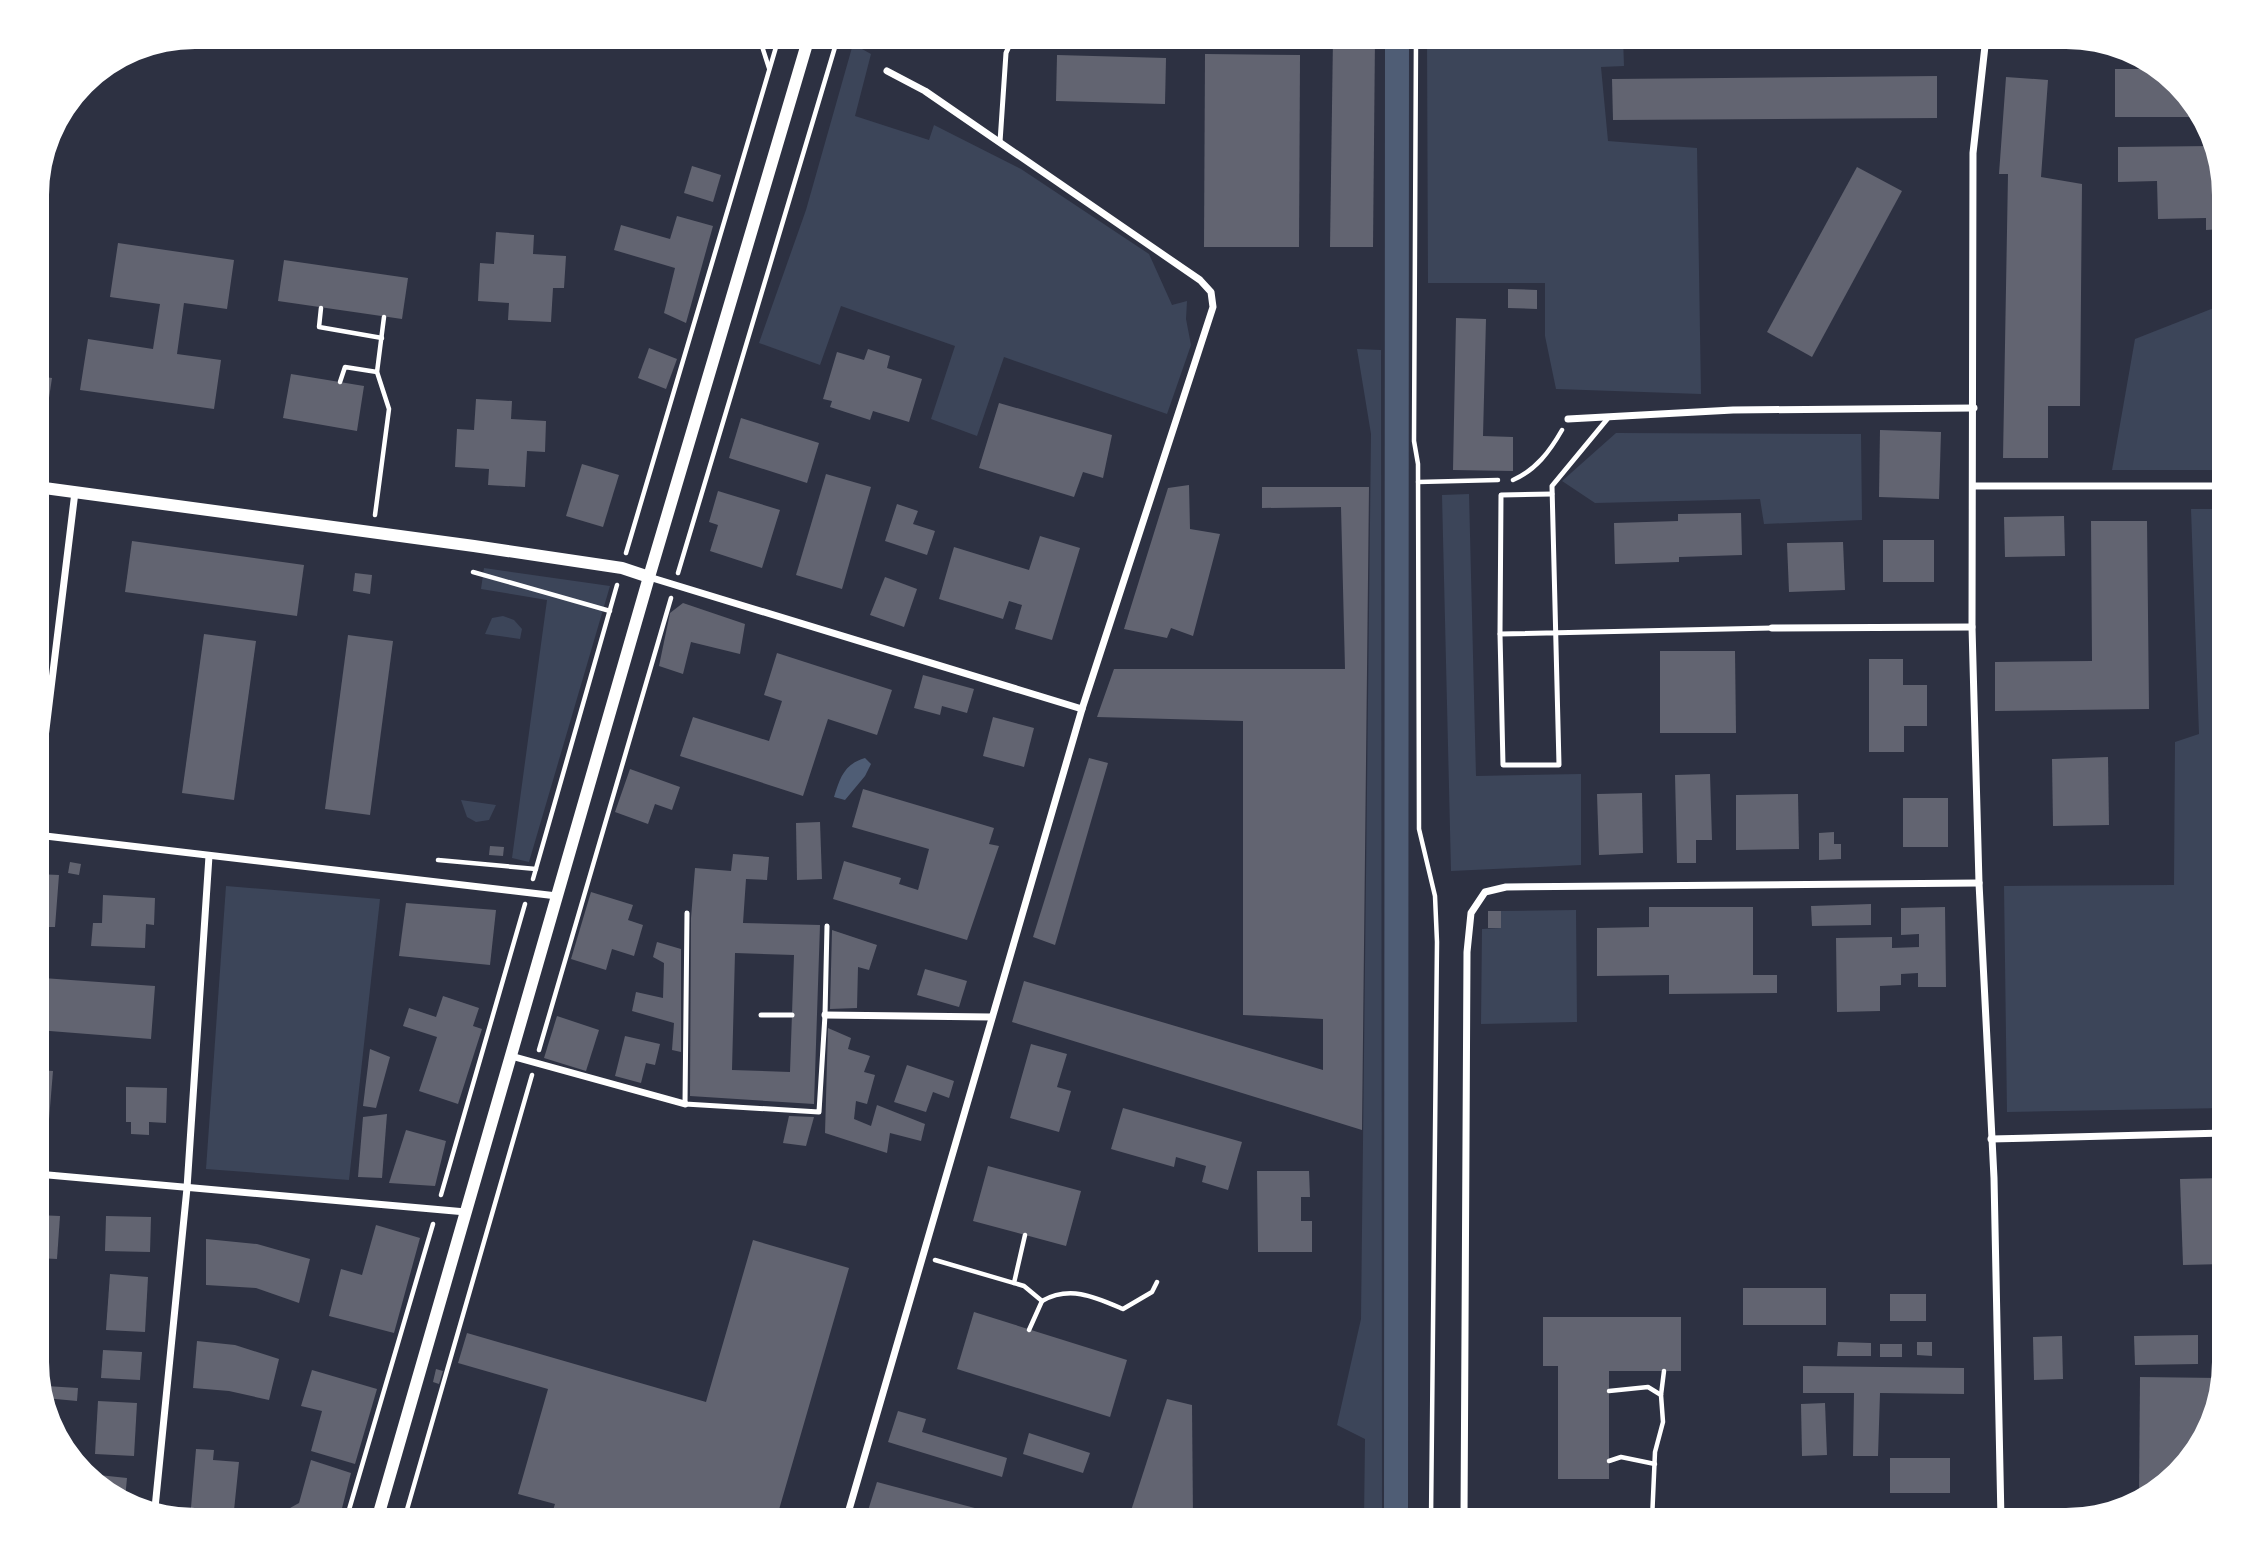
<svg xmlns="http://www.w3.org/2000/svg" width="2261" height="1557" viewBox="0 0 2261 1557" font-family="'Roboto Condensed',sans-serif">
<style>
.green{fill:#3c4559}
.water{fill:#4f5d75}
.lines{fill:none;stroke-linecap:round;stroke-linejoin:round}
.canal{stroke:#4f5d75;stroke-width:24}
.building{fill:#626471;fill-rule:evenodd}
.path{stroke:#fff;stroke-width:4.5}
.service{stroke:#fff;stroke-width:5}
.minor{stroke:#fff;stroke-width:7}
.tertiary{stroke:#fff;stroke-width:12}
</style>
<rect width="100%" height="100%" fill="#2d3142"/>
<g class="green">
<polygon points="1427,37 1623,37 1624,66 1601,67 1608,141 1697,148 1701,394 1556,389 1545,336 1545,283 1428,283"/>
<polygon points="853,44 871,54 855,116 929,140 934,125 1021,169 1149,254 1172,305 1187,301 1186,319 1191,345 1167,414 1004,357 977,436 931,419 955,346 841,306 820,365 759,343 806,210"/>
<polygon points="2224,304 2224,470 2112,470 2135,339"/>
<polygon points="1357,349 1381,350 1382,1520 1364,1520 1365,1439 1337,1425 1361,1319 1371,434"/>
<polygon points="1616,433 1861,434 1862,520 1764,524 1760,499 1595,503 1562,481"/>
<polygon points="1469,494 1476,776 1581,774 1581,865 1451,871 1442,495"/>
<polygon points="2191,509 2224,509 2224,1108 2007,1112 2004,886 2174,885 2175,742 2199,734"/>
<polygon points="484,568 610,586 529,862 512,858 547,600 481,589"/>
<polygon points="503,616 514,620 522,629 520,639 485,634 492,618"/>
<polygon points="461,800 496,805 489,820 476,822 467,817"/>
<polygon points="226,886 380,899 349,1180 206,1169"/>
<polygon points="1576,910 1577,1022 1481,1024 1482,929 1500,928 1501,911"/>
</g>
<path class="water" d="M865,758l6,6 -6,12 -20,24 -11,-3c6,-19 10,-33 31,-39z"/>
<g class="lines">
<polyline class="canal" points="1396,1520 1397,37"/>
</g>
<g class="building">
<polygon points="1333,37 1375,37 1373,247 1330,247"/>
<polygon points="1205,54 1300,55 1299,247 1204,247"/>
<polygon points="1057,55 1166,58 1165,104 1056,101"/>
<polygon points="2115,69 2159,69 2201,117 2115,117"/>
<polygon points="1937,76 1937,118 1613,120 1612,79"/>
<polygon points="2006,77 2048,80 2041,177 2082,184 2080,406 2048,406 2048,458 2003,458 2008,174 1999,174"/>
<polygon points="2213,146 2224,194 2224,229 2206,230 2206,218 2158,219 2157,181 2118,182 2118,147"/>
<polygon points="692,166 721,175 713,202 684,193"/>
<polygon points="1857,167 1902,191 1812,357 1767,332"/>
<polygon points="677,216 713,226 686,323 664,313 675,268 614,250 621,225 670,239"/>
<polygon points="496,232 534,235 533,254 566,256 564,288 553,288 551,322 508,320 509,303 478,301 480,263 494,264"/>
<polygon points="118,243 234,260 227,309 184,303 177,354 221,360 214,409 80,390 88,339 153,349 160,304 110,297"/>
<polygon points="284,260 408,278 402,319 278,301"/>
<polygon points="1508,289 1537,290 1537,309 1508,308"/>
<polygon points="1456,318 1486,319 1483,436 1513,437 1513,471 1453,470"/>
<polygon points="649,348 677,359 666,389 638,378"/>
<polygon points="868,349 890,356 887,368 922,379 909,422 873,411 870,420 830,407 832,401 823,399 837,352 864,360"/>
<polygon points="291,374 364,386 357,431 283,418"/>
<polygon points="37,376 52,378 49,398 37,396"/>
<polygon points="476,399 512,401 511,419 546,421 545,452 527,451 525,487 488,485 489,469 455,467 457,429 474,430"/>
<polygon points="999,403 1112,435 1103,478 1083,472 1074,497 979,468"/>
<polygon points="741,418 819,443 807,483 729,458"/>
<polygon points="1880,430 1941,432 1939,499 1879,497"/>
<polygon points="582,464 619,475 603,527 566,516"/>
<polygon points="826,474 871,487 842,589 796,575"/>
<polygon points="1189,485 1190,529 1220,534 1193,636 1171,628 1167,638 1124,629 1168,488"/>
<polygon points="1262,487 1369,487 1362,1130 1012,1022 1024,981 1323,1070 1323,1019 1243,1015 1243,721 1097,717 1114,669 1345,669 1341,507 1262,508"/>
<polygon points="718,491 780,510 762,568 710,551 718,525 709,522"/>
<polygon points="897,504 918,511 913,524 935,531 927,555 885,541"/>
<polygon points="1741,513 1742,555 1679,557 1679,562 1615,564 1614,523 1678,521 1678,514"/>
<polygon points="2064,516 2065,556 2005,557 2004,517"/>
<polygon points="2091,521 2147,521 2149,709 1995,711 1995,662 2092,661"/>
<polygon points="1040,536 1080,548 1052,640 1015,629 1022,605 1009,601 1003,619 939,599 954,547 1029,570"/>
<rect x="1883" y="540" width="51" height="42"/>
<polygon points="132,541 304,565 297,616 125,592"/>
<polygon points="1843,542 1845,590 1789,592 1787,543"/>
<polygon points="355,573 372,575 370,594 353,591"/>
<polygon points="885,577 917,589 904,627 870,615"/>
<polygon points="683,603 745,624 740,654 691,642 683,674 659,666 670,613"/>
<polygon points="204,634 256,641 234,800 182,793"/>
<polygon points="348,635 393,641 370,815 325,809"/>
<polygon points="1660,651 1735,651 1736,733 1660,733"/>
<polygon points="777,653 892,690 877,735 828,719 803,796 680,756 693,717 769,741 782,701 764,695"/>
<polygon points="1869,659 1903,659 1903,685 1927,685 1927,726 1904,726 1904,752 1869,752"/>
<polygon points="923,675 974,689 967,713 942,706 940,715 914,708"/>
<polygon points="993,717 1034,728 1024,767 983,756"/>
<polygon points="2108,757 2109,825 2053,826 2052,759"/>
<polygon points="1089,758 1108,763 1055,945 1033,937"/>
<polygon points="630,769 680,787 672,810 655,804 648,824 615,812"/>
<polygon points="1710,774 1712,840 1696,840 1696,863 1677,863 1675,775"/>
<polygon points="863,789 994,828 989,844 999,846 967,940 833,899 844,861 901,878 899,884 918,890 929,849 852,827"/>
<polygon points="1642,793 1643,853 1599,855 1597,794"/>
<polygon points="1798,794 1799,849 1736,850 1736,795"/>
<rect x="1903" y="798" width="45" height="49"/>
<polygon points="820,822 822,879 797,880 796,823"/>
<polygon points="1834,832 1834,844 1841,844 1841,859 1819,860 1819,833"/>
<polygon points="490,846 504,847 503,856 489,855"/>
<path d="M733,854l36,3 -2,23 -21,-1 -3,44 77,2 -6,179 -124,-8 1,-178 4,-50 36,3zM735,953l59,2 -4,117 -58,-2z"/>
<polygon points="70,862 81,864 79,875 68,873"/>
<polygon points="37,874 59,875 55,927 47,927 43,978 155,986 151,1039 37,1030"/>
<polygon points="591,892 633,905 628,920 643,925 634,956 612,949 606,970 571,959"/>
<polygon points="103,895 155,898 154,925 146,924 145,948 91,946 93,923 102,923"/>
<polygon points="406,903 496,910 490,965 399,956"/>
<polygon points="1871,904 1871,925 1812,926 1811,906"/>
<polygon points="1649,907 1753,907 1753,975 1777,975 1777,993 1669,994 1669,975 1597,976 1597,928 1649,927"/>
<polygon points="1945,907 1946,987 1918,987 1918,973 1901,974 1901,985 1880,986 1880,1011 1837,1012 1836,938 1892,937 1892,948 1919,947 1919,934 1901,935 1901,908"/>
<rect x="1488" y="911" width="13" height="17"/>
<polygon points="832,930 877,945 869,970 858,967 857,1008 830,1009"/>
<polygon points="657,942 681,949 681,1052 672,1050 674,1023 632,1011 636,992 663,998 664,963 653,957"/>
<polygon points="925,969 967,981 959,1007 917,995"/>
<polygon points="443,996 479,1008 473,1026 482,1029 458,1104 419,1091 437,1037 403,1026 409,1008 436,1017"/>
<polygon points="557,1016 599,1030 586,1071 544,1058"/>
<polygon points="828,1028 851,1038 848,1049 870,1056 864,1072 875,1075 867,1104 856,1101 854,1119 871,1126 877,1105 925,1124 921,1141 890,1133 887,1153 825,1133"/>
<polygon points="625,1036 660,1044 655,1065 646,1063 641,1083 615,1076"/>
<polygon points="1031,1044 1067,1054 1057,1087 1071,1091 1059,1132 1010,1118"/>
<polygon points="370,1049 390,1057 376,1108 363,1106"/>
<polygon points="907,1065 954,1081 949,1098 933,1092 926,1112 894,1102"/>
<polygon points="37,1070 53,1071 48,1132 37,1131"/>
<polygon points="126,1087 167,1088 166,1123 149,1122 149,1135 131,1134 131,1122 126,1122"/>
<polygon points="1123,1108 1242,1142 1228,1190 1202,1182 1206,1166 1176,1157 1174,1167 1111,1149"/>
<polygon points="387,1114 382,1178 358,1177 363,1117"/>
<polygon points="789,1116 814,1117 806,1146 783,1143"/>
<polygon points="406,1130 446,1141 435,1186 389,1183"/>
<polygon points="988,1166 1081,1191 1066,1246 973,1221"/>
<polygon points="1257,1171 1309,1171 1310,1197 1301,1197 1301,1221 1312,1221 1312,1252 1258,1252"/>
<polygon points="2224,1178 2224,1264 2183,1265 2180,1179"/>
<polygon points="37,1215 60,1216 57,1259 37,1258"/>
<polygon points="106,1216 151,1217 150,1252 105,1251"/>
<polygon points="376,1225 420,1238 394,1333 329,1316 341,1269 362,1275"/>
<polygon points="206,1239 257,1244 310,1259 299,1303 256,1288 206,1285"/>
<polygon points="753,1240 849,1268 776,1520 550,1520 555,1504 518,1494 548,1389 458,1363 467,1333 706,1402"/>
<polygon points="110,1274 148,1277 145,1332 106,1330"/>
<rect x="1743" y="1288" width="83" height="37"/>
<rect x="1890" y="1294" width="36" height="27"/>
<polygon points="974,1312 1127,1360 1110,1417 957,1369"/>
<polygon points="1543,1317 1681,1317 1681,1371 1609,1371 1609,1479 1558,1479 1558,1366 1543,1366"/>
<polygon points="2198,1335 2198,1364 2135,1365 2134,1336"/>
<polygon points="2062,1336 2063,1379 2034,1380 2033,1337"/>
<polygon points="197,1341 235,1345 279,1359 269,1400 229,1391 193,1388"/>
<polygon points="1838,1342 1871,1343 1871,1356 1837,1356"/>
<polygon points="1917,1342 1932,1342 1932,1356 1917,1355"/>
<rect x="1880" y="1344" width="22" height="13"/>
<polygon points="103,1350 142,1352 140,1380 101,1378"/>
<polygon points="1803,1366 1964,1368 1964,1394 1880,1393 1878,1456 1853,1456 1854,1393 1803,1393"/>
<polygon points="436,1369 443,1371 439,1384 433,1382"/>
<polygon points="312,1370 377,1389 355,1464 311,1451 322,1411 301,1406"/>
<polygon points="2140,1377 2219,1378 2197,1450 2145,1499 2139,1501"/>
<polygon points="46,1386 78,1388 77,1401 45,1398"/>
<polygon points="1167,1399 1192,1405 1193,1520 1128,1520"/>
<polygon points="98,1401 137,1403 134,1456 95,1454"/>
<polygon points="1825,1403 1827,1455 1802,1456 1801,1404"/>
<polygon points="898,1411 926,1419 922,1432 1007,1458 1002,1477 888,1442"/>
<polygon points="1029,1433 1090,1453 1083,1473 1023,1454"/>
<polygon points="196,1449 214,1450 213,1460 239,1462 233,1520 190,1519"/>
<rect x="1890" y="1458" width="60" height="35"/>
<polygon points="311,1460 351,1473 339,1520 270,1520 272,1508 290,1508 299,1503"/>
<polygon points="89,1474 127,1478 125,1499 107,1493"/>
<polygon points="877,1482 1016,1519 1016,1520 865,1520"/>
<polygon points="416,1512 446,1519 446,1520 413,1520"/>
</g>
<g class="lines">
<g class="path">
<polyline points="759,37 769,68"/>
<polyline points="1416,37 1414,441 1418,464 1419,829 1435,896 1437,942 1431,1520"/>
<polyline points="321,308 319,327 382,338"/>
<polyline points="340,382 345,367 377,372"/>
<path d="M1513,480c23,-10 37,-29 49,-50"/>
<polyline points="1418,482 1498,480"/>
<polyline points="375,515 389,409 377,372 384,317"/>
<polyline points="626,553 779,37"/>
<polyline points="473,572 610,611"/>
<polyline points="678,573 838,37"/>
<polyline points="438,860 536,869"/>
<polyline points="533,879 617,585"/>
<polyline points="539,1050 671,598"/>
<polyline points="441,1195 525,904"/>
<path d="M935,1260l89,26 18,15c28,-16 53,-4 81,8l29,-17 5,-10"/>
<polyline points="1014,1283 1025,1235"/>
<polyline points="1029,1330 1042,1301"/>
<polyline points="1609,1391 1648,1387 1661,1395"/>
<polyline points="1609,1461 1621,1457 1655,1464"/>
<polyline points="346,1520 433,1224"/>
<polyline points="404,1520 532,1075"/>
<polyline points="1652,1520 1655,1452 1663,1422 1661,1395 1664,1371"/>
</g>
<g class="service">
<polyline points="1986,39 2012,37"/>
<polyline points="1000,142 1006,53 1013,37"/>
<polyline points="1609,417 1552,486 1559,765 1503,765 1500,634 1772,628"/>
<polyline points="1500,634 1501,495 1552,494"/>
<polyline points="687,913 685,1104 819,1112 825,1015 827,926"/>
<polyline points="761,1015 792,1015"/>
</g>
<g class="minor">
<polyline points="1986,37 1973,153 1972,627 1979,883 1994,1178 2001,1520"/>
<polyline points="1568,419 1733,410 1974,408"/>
<polyline points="1974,486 2224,486"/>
<polyline points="649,577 1082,709"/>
<polyline points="1772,628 1972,627"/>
<polyline points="37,803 75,492"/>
<polyline points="37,835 557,896"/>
<polyline points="825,1015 991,1017"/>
<polyline points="511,1056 685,1104"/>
<polyline points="1991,1139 2224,1133"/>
<polyline points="37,1174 466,1212"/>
<polyline points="155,1508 187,1188 209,856"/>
<polyline points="846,1520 1082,709 1213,307 1211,292 1200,280 925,91 887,71"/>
<polyline points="1464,1520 1467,952 1471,913 1485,892 1506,887 1979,883"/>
</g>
<g class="tertiary">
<polyline points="37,487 474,546 622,568 649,577"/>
<polyline points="377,1520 649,577 809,37"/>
</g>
</g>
<path d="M0 0H2261V1557H0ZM195 49H2066A146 146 0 0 1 2212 195V1362A146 146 0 0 1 2066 1508H195A146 146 0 0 1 49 1362V195A146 146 0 0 1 195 49Z" fill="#fff" fill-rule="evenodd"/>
</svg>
